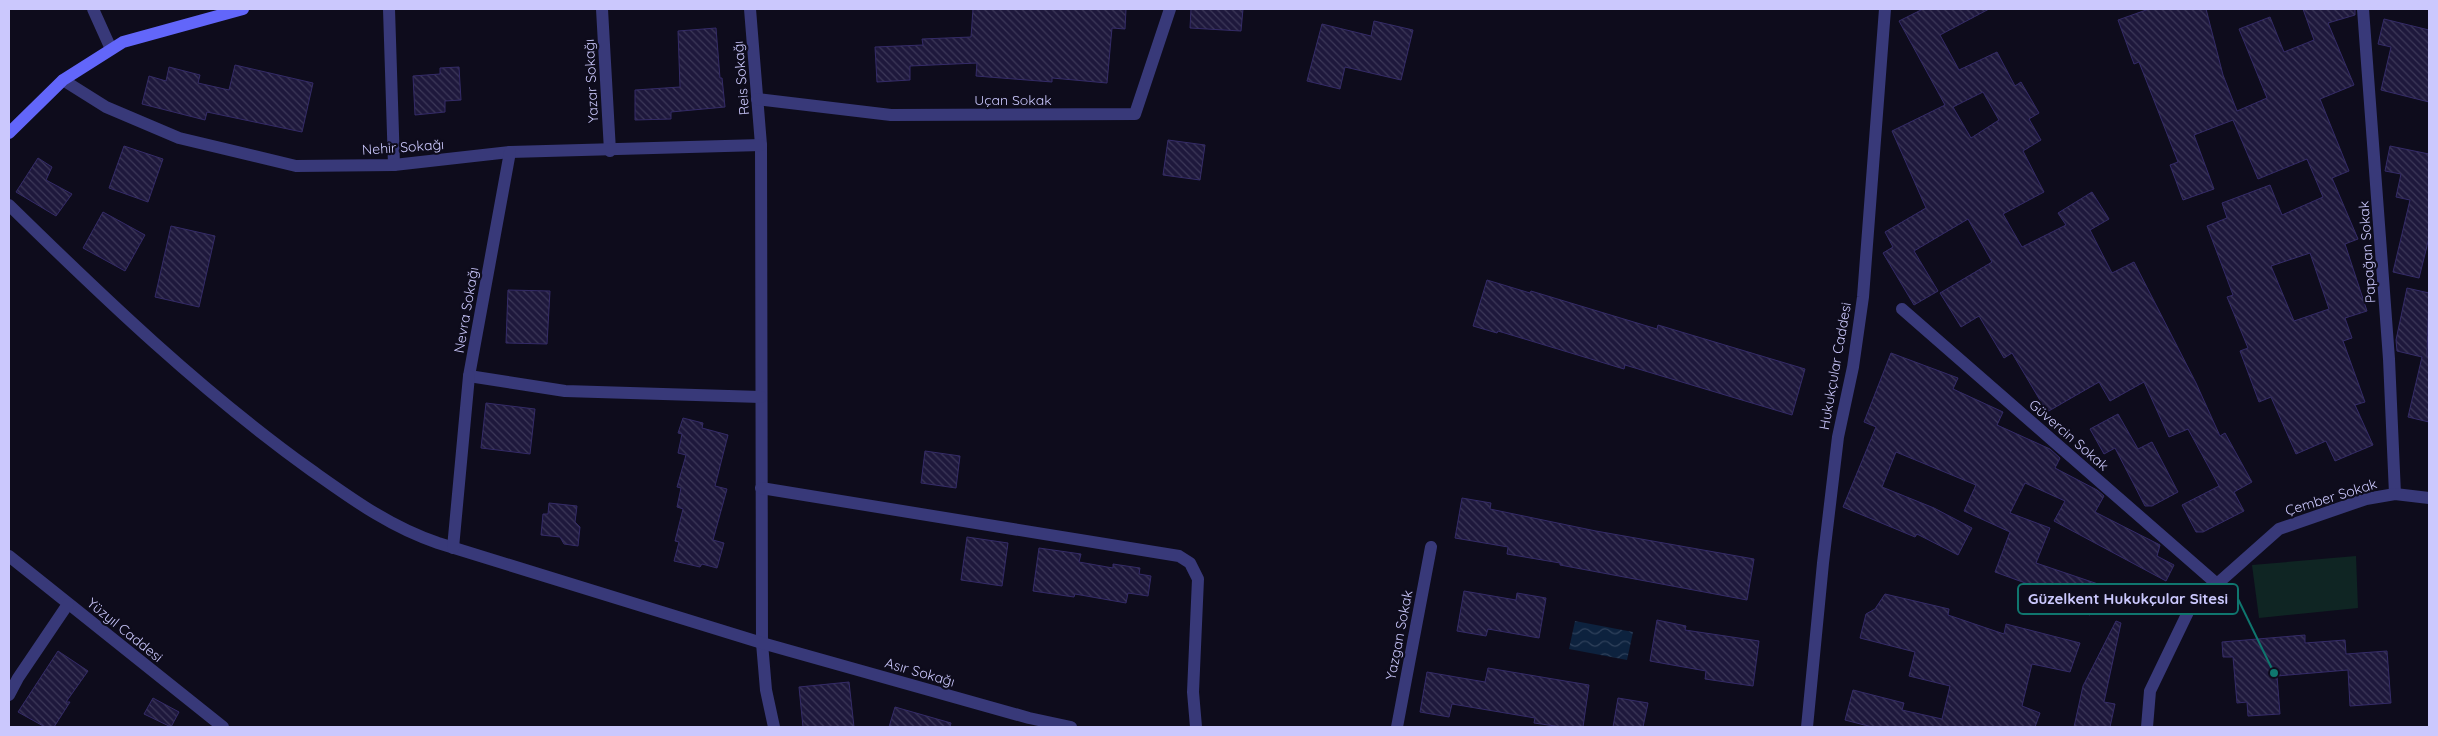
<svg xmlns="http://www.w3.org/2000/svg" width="2438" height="736" viewBox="0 0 2438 736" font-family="Quicksand,sans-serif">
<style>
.garden{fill:#0f2523}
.water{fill:url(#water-waves)}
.building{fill:url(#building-back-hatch);stroke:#342b67;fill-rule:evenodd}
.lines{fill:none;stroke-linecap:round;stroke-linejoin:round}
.street{stroke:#383979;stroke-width:12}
.secondary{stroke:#6266fa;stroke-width:12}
.labels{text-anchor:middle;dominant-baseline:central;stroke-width:4.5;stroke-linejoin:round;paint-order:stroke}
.street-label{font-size:14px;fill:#cbc8fd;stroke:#0e0c1c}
.leader{fill:none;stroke:#0f766e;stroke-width:2}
.callout-dot{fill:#0f766e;stroke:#0e0c1c;stroke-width:2}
.callout{fill:#0e0c1c;stroke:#0f766e;stroke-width:2}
.callout-label{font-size:15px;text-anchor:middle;font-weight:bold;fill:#cbc8fd}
</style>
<defs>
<pattern id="water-waves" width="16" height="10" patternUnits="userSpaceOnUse" patternTransform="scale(1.25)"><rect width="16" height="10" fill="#0d223e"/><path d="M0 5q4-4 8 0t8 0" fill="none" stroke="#2f415b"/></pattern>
<pattern id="building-back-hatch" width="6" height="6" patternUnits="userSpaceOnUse" patternTransform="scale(1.25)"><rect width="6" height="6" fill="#1e183c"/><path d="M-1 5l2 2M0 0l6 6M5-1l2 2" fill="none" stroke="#3d3859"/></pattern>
</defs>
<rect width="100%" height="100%" fill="#0e0c1c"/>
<polygon class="garden" points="2356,556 2358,608 2259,618 2252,565"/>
<polygon class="water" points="1575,621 1633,632 1627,660 1569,649"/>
<g class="building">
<polygon points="973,9 1126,9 1125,29 1112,28 1107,83 1052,78 1052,82 976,76 977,63 910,66 910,80 877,82 875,47 923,45 922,39 971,37"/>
<polygon points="1191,9 1243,9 1241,31 1190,28"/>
<path d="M1923,9h66l-49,26 19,35 38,-18 18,34 6,-4 18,31 -10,6 12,21 -18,11 21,41 -41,22 19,33 44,-22 -8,-12 34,-21 17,27 -19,11 22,43 22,-11 62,121 24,53 5,-3 27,49 -18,10 10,19 -41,21h-7l-14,-27 37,-19 -31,-57 -19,8 -25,-55 -34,19 -11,-19 -52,30 -35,-59 -8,5 -25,-42 -18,11 -21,-34 52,-31 -24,-43 -54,32 24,40 -24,14 -31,-52 10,-6 -8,-15 41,-24 -34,-77 53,-26 -46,-84zM1983,92l16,28 -28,18 -18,-31z"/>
<path d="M2149,9h57l17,66 14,36 30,-13 -28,-69 31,-12 14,35 30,-12 -11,-31h52v6l-27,8 26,62 -34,14 29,72 -17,7 26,61 -13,5 22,67 -22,7 7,20 -9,3 22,61 -10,3 18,40 -38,16 -9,-20 -30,13 -25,-57 -12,5 -19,-51 8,-3 -21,-51 6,-2 -26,-69 20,-8 -5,-15 48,-18 12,30 41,-18 -16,-38 -49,20 -25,-59 -39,15 20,54 -31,11 -13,-35 8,-3 -39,-100 -5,2 -16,-44zM2310,253l19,56 -35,12 -23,-55z"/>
<polygon points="2384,19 2429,30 2429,102 2381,90 2391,47 2378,44"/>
<polygon points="1374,21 1413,30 1401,80 1345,67 1340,89 1307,81 1322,24 1371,36"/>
<polygon points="716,28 720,78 722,78 725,107 671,112 671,119 635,120 635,90 680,87 678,31"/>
<polygon points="235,65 313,83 302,132 207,112 205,120 142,104 149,76 166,81 169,67 200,75 198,83 229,90"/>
<polygon points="459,67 461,100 445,101 445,112 415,115 413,76 440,74 440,68"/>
<polygon points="1168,140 1205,145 1200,180 1163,175"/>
<polygon points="124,146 163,159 148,202 109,188"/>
<polygon points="2390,146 2429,154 2429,238 2419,278 2393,272 2410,200 2396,197 2401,174 2385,171"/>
<polygon points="38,158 52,167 46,180 72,194 56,216 16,192"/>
<polygon points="103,212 145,235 125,271 83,248"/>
<polygon points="171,226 215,236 199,307 155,297"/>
<polygon points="1487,280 1530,293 1531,291 1657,329 1658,325 1805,369 1792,415 1625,365 1624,369 1498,331 1497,333 1473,326"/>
<polygon points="2407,288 2429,293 2427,356 2429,357 2429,422 2408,417 2422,357 2397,351 2396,340"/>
<polygon points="508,290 550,291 547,344 506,343"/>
<polygon points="1891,353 1958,378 1953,389 2003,412 1997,425 2050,449 2060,458 2055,468 2097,490 2104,496 2095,512 2160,545 2157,556 2174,565 2166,581 2054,521 2065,501 2025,483 2010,513 2050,528 2036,563 2101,585 2090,615 2036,596 2039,588 1995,572 2010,532 1964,511 1976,485 1896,452 1882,487 1934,508 1972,528 1958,555 1917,534 1915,537 1843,507 1876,427 1864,422"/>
<polygon points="486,403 535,409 530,454 481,448"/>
<polygon points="2118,414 2138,449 2152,442 2178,492 2152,506 2145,506 2115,448 2104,454 2090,429"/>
<polygon points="683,418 703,423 702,428 728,435 715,486 727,489 713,540 724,543 717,568 702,564 700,567 674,561 679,542 675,541 683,509 677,507 681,488 677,487 686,455 678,453 682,434 678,433"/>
<polygon points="925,451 960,456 956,488 921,483"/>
<polygon points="1462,498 1491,503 1490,509 1596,531 1754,559 1747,600 1560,565 1560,563 1507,554 1508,547 1455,538"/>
<polygon points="549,503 577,506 575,522 580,527 578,546 564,544 560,537 541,535 543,514 548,514"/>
<polygon points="967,537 1008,543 1002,586 961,580"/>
<polygon points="1039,548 1081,554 1079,562 1113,568 1113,564 1140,568 1139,574 1151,576 1148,596 1128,593 1126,603 1075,594 1074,597 1033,591"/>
<polygon points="1464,591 1516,600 1517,593 1546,598 1539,638 1488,629 1486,636 1457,631"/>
<polygon points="1885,594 1949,609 1948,615 2004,634 2006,624 2080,643 2070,672 2032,664 2022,706 2040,713 2035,727 1872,727 1845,720 1853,690 1904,703 1902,710 1942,719 1950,686 1909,676 1915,652 1860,638 1866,614 1875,609"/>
<polygon points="1657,620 1686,626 1685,630 1759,641 1753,686 1705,679 1706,671 1650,661"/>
<polygon points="2116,621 2121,623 2104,702 2115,704 2110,727 2074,727 2083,686"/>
<polygon points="2305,635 2305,643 2345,640 2346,654 2387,651 2391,703 2350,706 2348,670 2277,676 2280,714 2248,716 2247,702 2237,703 2233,657 2223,657 2222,642"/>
<polygon points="58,651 88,671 66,702 70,702 54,727 45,727 18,712"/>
<polygon points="1488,668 1589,685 1583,727 1562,727 1534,723 1535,718 1452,704 1449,717 1420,712 1427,672 1485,682"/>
<polygon points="849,682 854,727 803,727 799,687"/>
<polygon points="153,698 179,712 171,727 144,714"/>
<polygon points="1618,698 1648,703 1643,727 1613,727"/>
<polygon points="895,707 951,723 950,727 889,727"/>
</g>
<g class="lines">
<g class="street">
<polyline points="93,9 111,49"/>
<polyline points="389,9 394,165"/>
<polyline points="602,9 610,151"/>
<polyline points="750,9 761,145 762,643 766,690 774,727"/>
<polyline points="2363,9 2389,359 2395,494"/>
<polyline points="63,80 106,107 179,138 296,166 394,165 510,152 761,145"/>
<polyline points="757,99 891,115 1135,114 1170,9"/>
<polyline points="510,152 469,376 565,391 761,397"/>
<path d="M9,205c95,93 193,187 302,265 41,29 79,57 127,73l324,100 267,75 42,9"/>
<polyline points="1902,309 2217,584"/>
<polyline points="761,488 1179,556 1190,563 1198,579 1193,692 1196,727"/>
<polyline points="453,548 469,376"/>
<polyline points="9,556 223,727"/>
<polyline points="9,695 18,678 68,604"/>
<polyline points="1397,727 1431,547"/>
<polyline points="1807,727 1823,563 1838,437 1853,367 1863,297 1885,9"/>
<polyline points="2147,727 2150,691 2190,608 2279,529 2366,499 2395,494 2429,498"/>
</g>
<polyline class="secondary" points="9,133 63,80 123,42 243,9"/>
</g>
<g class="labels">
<g class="street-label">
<text transform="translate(741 78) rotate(-95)">Reis Sokağı</text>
<text transform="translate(591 81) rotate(-93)">Yazar Sokağı</text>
<text x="1013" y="100">Uçan Sokak</text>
<text transform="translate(403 147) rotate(-4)">Nehir Sokağı</text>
<text transform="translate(2367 252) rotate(-94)">Papağan Sokak</text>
<text transform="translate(466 310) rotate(-80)">Nevra Sokağı</text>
<text transform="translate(1835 366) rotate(-80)">Hukukçular Caddesi</text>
<text transform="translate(2069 435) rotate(41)">Güvercin Sokak</text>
<text transform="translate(2331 497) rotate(-17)">Çember Sokak</text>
<text transform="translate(125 630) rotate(39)">Yüzyıl Caddesi</text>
<text transform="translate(1399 635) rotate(-79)">Yazgan Sokak</text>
<text transform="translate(920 672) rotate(16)">Asır Sokağı</text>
</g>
</g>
<path class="leader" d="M2274 673L2238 599"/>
<circle class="callout-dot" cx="2274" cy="673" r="5"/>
<rect class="callout" x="2018" y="584" width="220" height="30" rx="5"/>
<g class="callout-label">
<text x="2128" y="604">Güzelkent Hukukçular Sitesi</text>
</g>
<rect width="2438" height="736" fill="none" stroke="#cbc8fd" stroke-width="20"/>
</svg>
